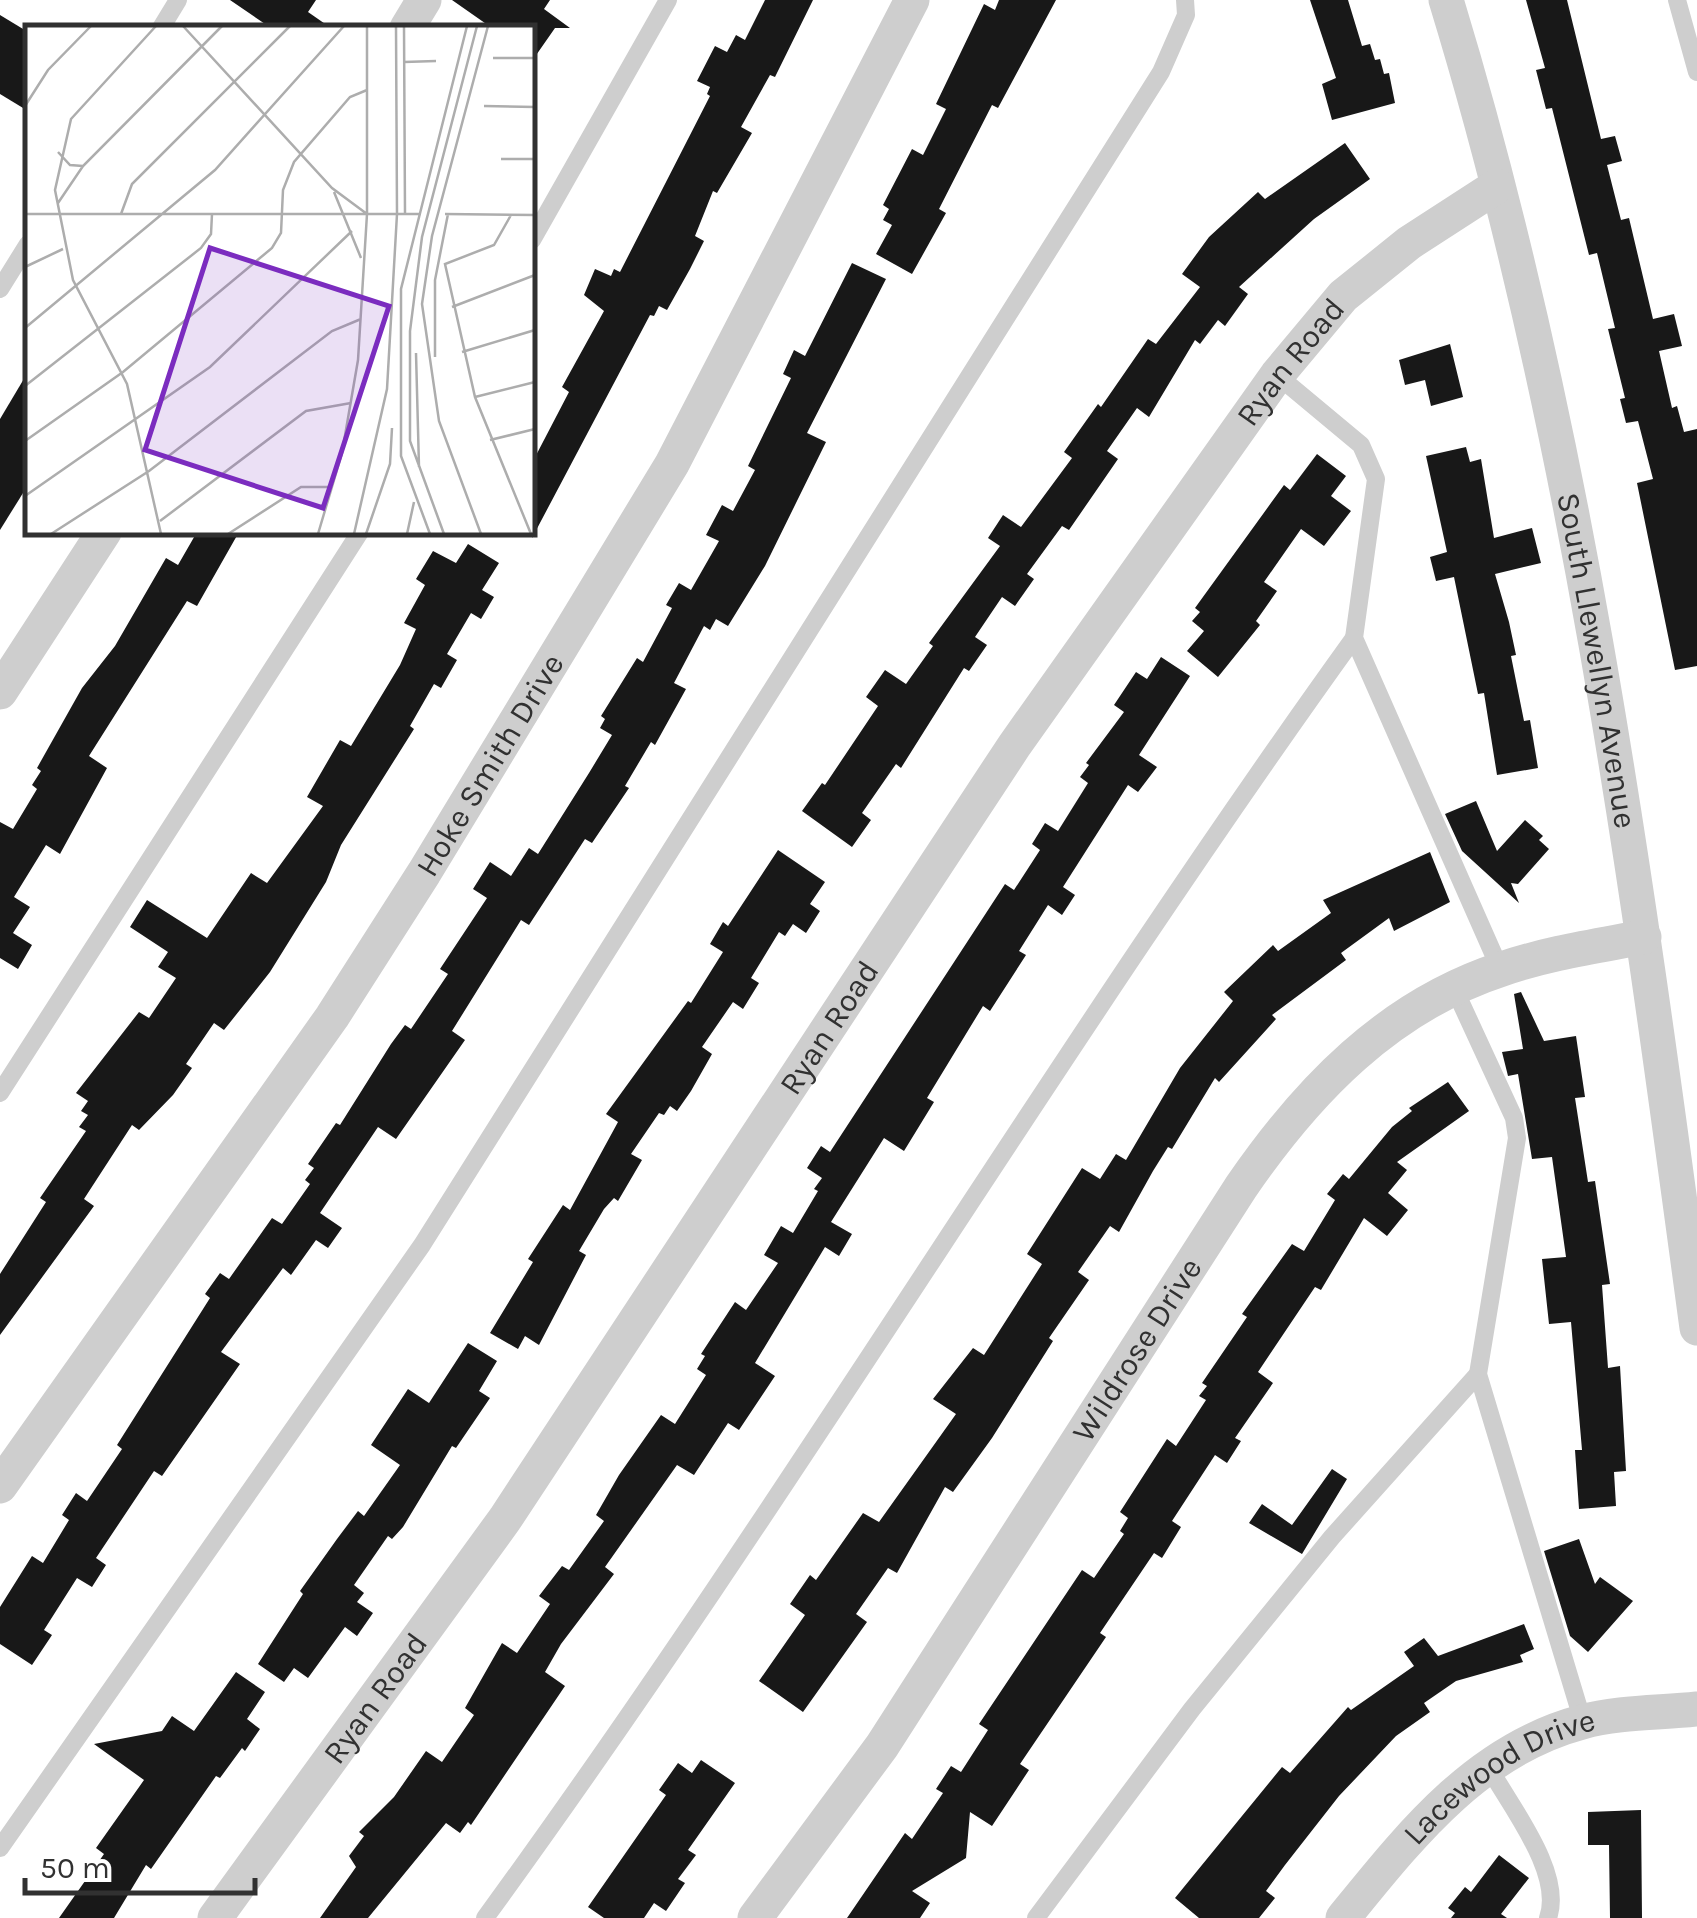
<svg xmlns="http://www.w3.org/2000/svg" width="1697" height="1918" viewBox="0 0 1697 1918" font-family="Karla,sans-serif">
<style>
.building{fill:#181818}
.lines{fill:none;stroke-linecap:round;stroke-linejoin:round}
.service{stroke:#cecece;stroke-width:18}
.minor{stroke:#cecece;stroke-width:35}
.labels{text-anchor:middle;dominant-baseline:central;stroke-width:10;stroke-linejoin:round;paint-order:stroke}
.street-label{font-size:32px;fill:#313131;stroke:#fff}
.inset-road{fill:none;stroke:#adadad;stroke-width:2.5}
.view{fill:#7b2cbf;fill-opacity:0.15;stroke:#7b2cbf;stroke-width:5}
.inset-edge{fill:none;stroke:#313131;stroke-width:5}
</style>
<rect width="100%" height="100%" fill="#fff"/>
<g class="building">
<polygon points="230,0 316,0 308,12 331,28 271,28"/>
<polygon points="452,0 550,0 544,9 570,28 555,28 532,61 532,28 492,28"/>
<polygon points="765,0 813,0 775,77 770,75 741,127 752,133 717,193 713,191 695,236 704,241 690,269 667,310 659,306 654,316 650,315 532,538 532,463 569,392 562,387 604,311 584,295 595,269 611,276 614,269 620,272 710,96 707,94 710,87 697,81 715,46 727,52 736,35 745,40"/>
<polygon points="999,0 1056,0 998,108 992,105 939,209 946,213 912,274 876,254 892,225 883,220 889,209 883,205 912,149 923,155 946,109 936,104 984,4 995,10"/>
<polygon points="1310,0 1348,0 1362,46 1370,44 1375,60 1380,59 1384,74 1389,73 1395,103 1332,120 1322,84 1336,78"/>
<polygon points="1526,0 1567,0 1601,139 1615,136 1622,161 1607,165 1621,220 1629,218 1653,319 1674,314 1682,346 1659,351 1672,408 1677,406 1684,432 1697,429 1697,666 1675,670 1637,483 1653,479 1638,421 1626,423 1620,399 1625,398 1608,329 1615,328 1597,253 1589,255 1552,108 1546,109 1536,70 1545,68"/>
<polygon points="0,15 28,32 28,111 0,94"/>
<polygon points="1345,143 1370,179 1314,219 1239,287 1248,294 1225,326 1218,320 1200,344 1195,340 1149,417 1137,408 1107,451 1118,459 1069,530 1062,526 1027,574 1034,579 1015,606 1002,597 975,637 987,645 969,671 964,668 901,768 896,764 862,813 871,820 852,847 802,811 822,783 825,785 878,706 866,697 885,670 906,684 933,646 929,643 1000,546 988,538 1003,515 1021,527 1072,458 1064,452 1098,404 1101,407 1148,339 1156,344 1200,287 1182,274 1209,237 1258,192 1265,199"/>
<polygon points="852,263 886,279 807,433 826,442 765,566 728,626 716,619 710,630 704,626 674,683 686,689 655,745 651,742 625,786 629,788 592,843 585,839 529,925 521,920 452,1031 465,1040 396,1139 378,1127 320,1213 342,1228 328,1248 316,1240 291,1275 283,1268 221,1352 240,1364 162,1476 154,1471 96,1558 106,1565 92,1587 77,1578 44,1630 52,1635 32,1665 0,1644 0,1607 32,1556 43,1563 69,1520 62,1515 76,1493 87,1501 122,1449 117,1445 210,1298 205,1294 220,1273 229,1279 272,1218 282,1224 310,1184 305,1180 314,1168 308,1164 336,1123 340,1125 391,1044 405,1025 411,1029 448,974 440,969 487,898 473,889 490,862 511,876 529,848 538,854 589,773 612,735 600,728 605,719 601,716 637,658 643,662 672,608 666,605 679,583 691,590 719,541 706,535 722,505 733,511 755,470 748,466 791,378 783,374 794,350 805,356"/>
<polygon points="1450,344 1463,397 1431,406 1425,380 1405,385 1399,360"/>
<polygon points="28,372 28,485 0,530 0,419"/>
<polygon points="1466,447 1470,462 1481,459 1494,538 1532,528 1541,563 1495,574 1509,622 1516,655 1511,656 1524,721 1530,720 1538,768 1497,775 1484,693 1478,694 1454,577 1436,581 1430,557 1447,552 1426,456"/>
<polygon points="1317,454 1346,476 1331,496 1351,511 1324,546 1301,529 1264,582 1277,591 1256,621 1260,625 1218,677 1187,651 1204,631 1192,621 1200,612 1195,608 1284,485 1290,490"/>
<polygon points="197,532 239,532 197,606 187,601 89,756 107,768 60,854 46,845 14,897 30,907 13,933 32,945 18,969 0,958 0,822 13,829 37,789 32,785 41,771 37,768 82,688 115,646 166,558 178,565"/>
<polygon points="468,544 499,563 482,590 494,597 481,619 471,613 447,654 457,660 441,688 434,684 410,726 414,729 341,845 326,882 270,972 224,1030 214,1023 186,1064 192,1068 173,1095 139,1130 132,1125 84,1199 94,1206 0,1335 0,1274 46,1202 40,1198 86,1131 79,1127 88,1115 81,1111 88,1101 76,1093 139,1012 149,1018 176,978 158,967 168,952 130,927 147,900 207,938 251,873 267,883 323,806 307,797 340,740 351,746 400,665 416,629 404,623 425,585 416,579 433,551 456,563"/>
<polygon points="1161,657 1190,676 1139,755 1157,767 1138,792 1128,785 1063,887 1075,895 1062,915 1048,905 1019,951 1026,955 990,1011 983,1006 927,1098 934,1102 904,1151 884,1138 831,1222 852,1234 839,1256 825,1247 755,1363 775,1376 739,1430 728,1423 694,1475 677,1465 605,1567 614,1574 561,1644 545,1672 565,1686 471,1825 468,1822 460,1833 446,1823 368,1918 320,1918 356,1867 349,1856 364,1836 359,1832 394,1797 426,1751 442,1762 474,1715 465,1708 502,1643 517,1653 550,1604 539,1596 562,1566 569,1570 604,1521 596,1515 619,1475 661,1415 675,1424 706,1375 697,1369 705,1356 701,1354 735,1302 746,1310 778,1263 764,1255 781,1226 793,1233 818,1191 814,1189 822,1178 807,1168 821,1146 830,1152 1005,884 1014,890 1040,850 1032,844 1045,823 1058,831 1088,783 1080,777 1089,765 1086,763 1124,712 1114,705 1136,672 1147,679"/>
<polygon points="1476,801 1497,851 1525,820 1543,836 1539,840 1549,849 1518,884 1511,883 1519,903 1462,851 1445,814"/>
<polygon points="778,850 825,882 810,904 820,911 806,933 793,924 785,936 779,932 751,978 759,983 743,1009 733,1002 702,1047 712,1054 691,1091 677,1111 670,1106 664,1115 659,1113 631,1154 642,1160 618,1201 614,1198 604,1209 579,1251 586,1255 539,1345 525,1336 518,1349 490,1333 533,1262 528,1259 563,1205 570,1210 618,1122 606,1114 688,1001 691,1003 723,952 710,944 723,922 728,926"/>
<polygon points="1430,852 1450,902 1394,931 1389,918 1341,953 1346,960 1272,1015 1276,1019 1219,1082 1215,1078 1172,1149 1168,1147 1153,1171 1119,1232 1110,1226 1078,1272 1089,1280 1049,1338 1053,1341 992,1438 953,1492 945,1487 897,1573 888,1568 856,1614 867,1622 803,1712 759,1681 805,1615 790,1604 810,1575 816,1580 863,1513 879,1522 956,1414 933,1399 973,1348 984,1355 1042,1264 1027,1254 1082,1168 1100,1179 1116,1154 1126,1160 1180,1068 1233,1001 1224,992 1273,945 1278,951 1331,913 1323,900"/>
<polygon points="1521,992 1544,1041 1576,1036 1585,1097 1575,1098 1588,1182 1595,1181 1610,1284 1602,1285 1608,1368 1620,1366 1626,1471 1614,1472 1616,1506 1579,1509 1575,1450 1582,1450 1571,1322 1549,1324 1542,1259 1566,1257 1552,1157 1532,1159 1518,1074 1508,1076 1502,1052 1523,1049 1514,994"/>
<polygon points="1448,1082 1469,1111 1397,1162 1407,1170 1388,1193 1408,1210 1387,1236 1364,1218 1321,1290 1315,1287 1258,1372 1273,1383 1235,1438 1241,1441 1227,1463 1215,1455 1172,1521 1181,1527 1162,1558 1154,1553 1100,1633 1106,1637 1020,1764 1029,1770 992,1826 970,1812 966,1858 912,1891 930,1903 920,1918 847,1918 905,1833 912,1839 943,1793 936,1789 951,1766 961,1772 988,1730 979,1724 1082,1570 1094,1578 1124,1534 1120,1531 1128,1518 1120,1512 1167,1439 1176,1446 1206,1400 1199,1396 1207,1386 1202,1383 1247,1317 1242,1314 1292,1244 1304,1251 1335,1200 1327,1194 1343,1174 1349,1179 1392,1127 1412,1111 1409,1108"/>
<polygon points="468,1343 497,1361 479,1391 490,1398 456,1448 452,1446 403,1527 392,1539 388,1536 354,1585 364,1593 357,1602 373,1613 357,1636 345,1627 308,1678 294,1668 284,1682 258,1664 303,1594 300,1591 337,1539 358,1511 364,1516 400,1465 371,1445 408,1389 429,1403"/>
<polygon points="1332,1469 1347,1479 1302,1554 1249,1523 1262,1504 1292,1525"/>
<polygon points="1579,1539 1595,1584 1600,1577 1633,1601 1588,1652 1570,1636 1544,1551"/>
<polygon points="1524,1624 1534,1649 1520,1655 1523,1662 1456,1681 1424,1703 1430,1712 1396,1736 1339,1796 1285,1865 1266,1891 1275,1898 1259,1918 1199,1918 1175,1898 1282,1767 1290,1773 1348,1707 1351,1710 1414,1666 1404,1652 1424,1638 1438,1656"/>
<polygon points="236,1672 265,1692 247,1719 260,1729 245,1751 242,1748 220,1778 216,1776 151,1869 146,1865 114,1918 59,1918 104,1854 96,1848 144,1780 94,1744 162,1731 172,1716 194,1731"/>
<polygon points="701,1760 735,1783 688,1850 696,1855 678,1879 685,1883 666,1911 654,1903 644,1918 604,1918 588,1907 666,1795 659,1790 678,1763 692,1773"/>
<polygon points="1641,1810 1642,1918 1610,1918 1609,1845 1588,1845 1588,1812"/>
<polygon points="1499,1855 1529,1878 1501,1914 1507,1918 1451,1918 1455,1913 1448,1908 1465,1887 1471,1892"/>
</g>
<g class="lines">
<g class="service">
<polyline points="1677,0 1697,72"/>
<polyline points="161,28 178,0"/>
<polyline points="532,240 668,0"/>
<polyline points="0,289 28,244"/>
<polyline points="1277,375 1361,445 1376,479 1354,638 1500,969"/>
<polyline points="1455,990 1514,1118 1517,1138 1478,1374 1583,1722"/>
<polyline points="0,1093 360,532"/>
<path d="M1488,1766c22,40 76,107 60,152"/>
<polyline points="0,1848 422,1245 1161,72 1186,15 1185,0"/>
<path d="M485,1918c304,-417 568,-862 869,-1280"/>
<polyline points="1036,1918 1192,1709 1332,1537 1478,1374"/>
</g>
<g class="minor">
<path id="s1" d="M1446,0c132,431 191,883 251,1328"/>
<polyline points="407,28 424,0"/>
<polyline points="0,692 104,532"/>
<path id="s2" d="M0,1486l332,-469 92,-144 248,-409 240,-464"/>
<path id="s3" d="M215,1918l290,-399 509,-773 263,-371 66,-79 66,-53 88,-57"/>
<path id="s4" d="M755,1918l127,-172 359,-559c66,-96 147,-181 261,-218 46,-16 95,-23 142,-32"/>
<path id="s5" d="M1343,1918c66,-81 133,-168 239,-196 36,-10 78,-9 115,-13"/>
</g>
</g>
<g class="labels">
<g class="street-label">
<text stroke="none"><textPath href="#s3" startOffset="1892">Ryan Road</textPath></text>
<text stroke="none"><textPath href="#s1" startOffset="678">South Llewellyn Avenue</textPath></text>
<text stroke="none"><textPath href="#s2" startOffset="872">Hoke Smith Drive</textPath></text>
<text stroke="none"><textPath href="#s3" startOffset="1082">Ryan Road</textPath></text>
<text stroke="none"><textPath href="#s4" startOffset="685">Wildrose Drive</textPath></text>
<text stroke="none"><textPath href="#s3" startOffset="272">Ryan Road</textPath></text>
<text stroke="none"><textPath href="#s5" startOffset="215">Lacewood Drive</textPath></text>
</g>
</g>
<g transform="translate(25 25)">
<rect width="510" height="510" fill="#fff"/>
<path class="inset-road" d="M131,1l-85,93 -16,71 18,90 54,104 34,150M158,1l149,162 35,26M379,1l1,188M468,33h42M379,37l32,-1M0,81l23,-36 43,-44M459,81l51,1M33,127l12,13 13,1M476,134h34M309,167l27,66M33,178l25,-37 139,-140M0,189h396M96,189l11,-30 158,-158M420,189l90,1M486,190l-17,30 -49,19 30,133 56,137M0,242l38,-18M427,282l83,-32M0,303l190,-158 129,-144M437,327l73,-22M391,328l3,114M410,332v-77l13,-66M0,361l176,-138 10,-14 1,-20M450,372l60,-15M465,415l45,-11M0,416l98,-69 149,-124 9,-15 2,-43 11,-28 56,-65 17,-7M0,471l185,-129 142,-136M135,496l146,-110 45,-8M26,509l98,-63 183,-140 29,-12M203,509l73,-47h31M293,509l24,-81 16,-93 9,-146v-188M329,509l33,-145 10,-175 -1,-188M341,509l24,-70 2,-36M382,509l7,-32M405,509l-29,-78v-167l66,-263M419,509l-34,-93v-110l12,-94 55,-211M456,509l-42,-113 -17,-117 10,-68 56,-210"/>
<path class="view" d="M185,223l179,58 -66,202 -178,-58z"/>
<rect width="510" height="510" class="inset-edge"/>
</g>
<path d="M25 1878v15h230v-15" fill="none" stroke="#313131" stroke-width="5"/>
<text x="40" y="1878" font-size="30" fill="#313131" stroke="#ffffff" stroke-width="8" paint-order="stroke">50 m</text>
</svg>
